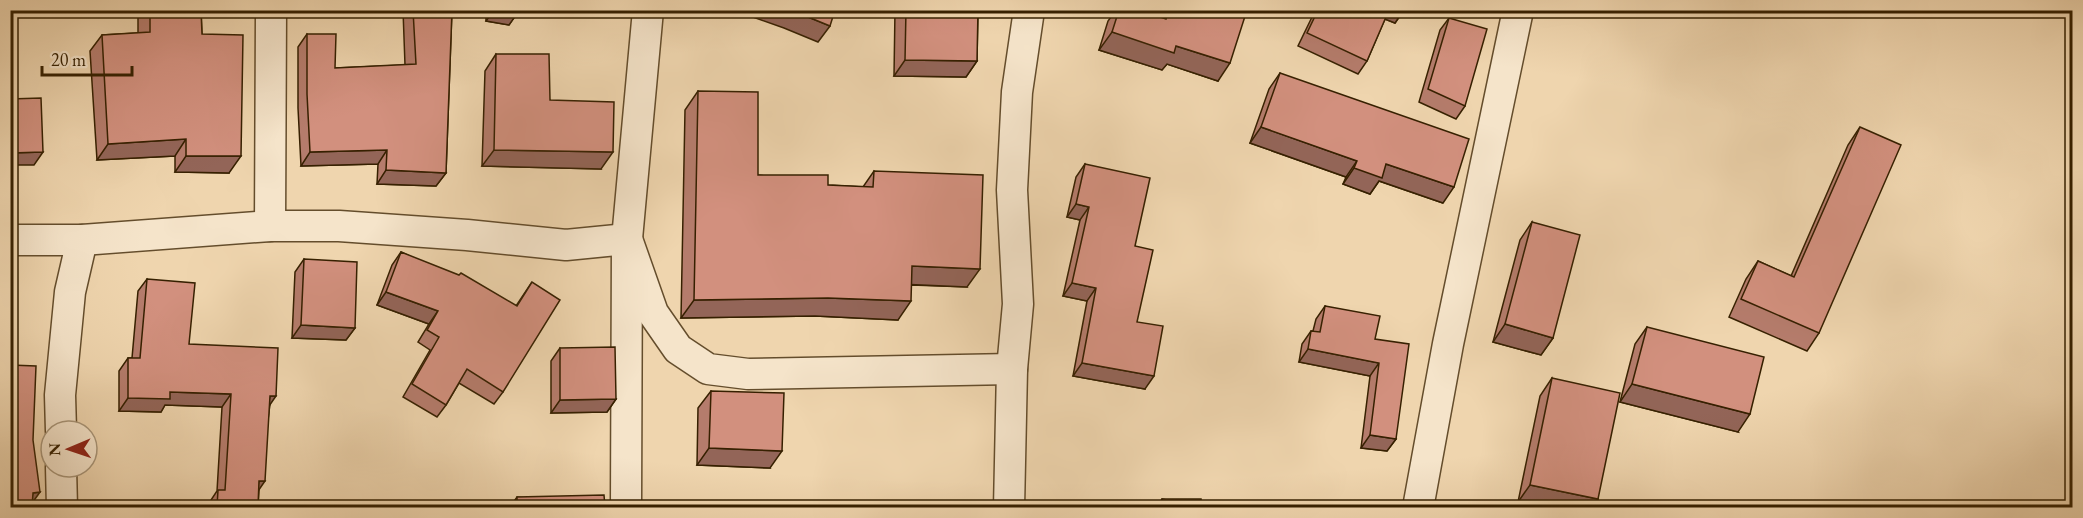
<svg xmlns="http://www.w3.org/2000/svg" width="2083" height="518" viewBox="0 0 2083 518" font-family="'EB Garamond',serif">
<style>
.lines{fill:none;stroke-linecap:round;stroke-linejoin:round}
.minor-casing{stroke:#644d2c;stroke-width:33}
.minor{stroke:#f5e4ca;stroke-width:30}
.wall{fill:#b57c6c;stroke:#362000;stroke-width:1.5}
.shaded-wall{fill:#936558;stroke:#362000;stroke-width:1.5}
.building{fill:#d2907e;stroke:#362000;stroke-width:1.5}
</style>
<rect width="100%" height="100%" fill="#efd5ae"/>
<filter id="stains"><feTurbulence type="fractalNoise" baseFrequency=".00333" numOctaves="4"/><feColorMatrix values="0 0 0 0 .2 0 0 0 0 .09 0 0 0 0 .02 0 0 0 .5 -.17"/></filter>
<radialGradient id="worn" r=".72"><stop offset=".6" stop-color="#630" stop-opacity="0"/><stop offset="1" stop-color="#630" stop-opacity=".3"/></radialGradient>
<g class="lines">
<g class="minor-casing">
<g id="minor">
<polyline points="270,226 271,10"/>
<polyline points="10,240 82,240 270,226 339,226 467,235 566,245 627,239 653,313 678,349 708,369 748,374 1012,369"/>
<polyline points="61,431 60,395 70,292 82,240"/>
<polyline points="61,467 62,508"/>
<polyline points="626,508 627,239 648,10"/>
<polyline points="1009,508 1012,369 1018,304 1012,190 1017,92 1029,10"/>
<polyline points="1418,508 1448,344 1518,10"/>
</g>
</g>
<use href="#minor" class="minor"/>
</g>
<g class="wall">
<polygon points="138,10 201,10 202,34 229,173 175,172 175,156 97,160 90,51 102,35 138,33"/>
<polygon points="403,10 452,10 446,173 436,186 377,184 378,164 301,166 298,108 298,47 307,34 335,68 405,65"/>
<polygon points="486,10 519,10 509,25 486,21"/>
<polygon points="895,10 978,10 977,61 966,77 894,76"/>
<polygon points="1116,10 1141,10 1160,17 1162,10 1247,10 1218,81 1167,64 1162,70 1099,50 1108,21"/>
<polygon points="1316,10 1404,10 1395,23 1385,19 1367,61 1358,74 1298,46 1312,17"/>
<polygon points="1449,18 1465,106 1456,119 1419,102 1440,30"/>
<polygon points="496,54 550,100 601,169 482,166 485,71"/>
<polygon points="1280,73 1443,203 1379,181 1370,194 1343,184 1346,177 1250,143 1269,89"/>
<polygon points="698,91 758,175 828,185 863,187 874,171 967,287 911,285 898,320 815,316 681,318 685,110"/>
<polygon points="1860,127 1819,333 1807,351 1729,317 1746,279 1758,261 1791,276 1848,145"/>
<polygon points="1085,164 1135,246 1137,322 1145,389 1073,376 1087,301 1063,296 1080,220 1067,217 1076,177"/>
<polygon points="1532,222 1553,338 1541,355 1493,342 1520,240"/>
<polygon points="401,252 516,306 532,282 503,392 494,404 459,383 446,405 437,417 403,397 430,350 418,342 429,324 377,305 392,265"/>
<polygon points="304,259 355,328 346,340 292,338 295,272"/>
<polygon points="147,279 189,344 270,404 259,490 258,507 208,507 209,503 217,491 222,407 165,405 161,412 119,411 119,371 128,358 132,358 138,291"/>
<polygon points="1325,306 1375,339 1396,439 1387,451 1361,448 1370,376 1299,362 1302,344 1311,331 1313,331 1316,319"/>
<polygon points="1647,327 1738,432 1620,402 1635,344"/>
<polygon points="560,348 616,399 607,412 551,413 551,361"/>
<polygon points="1552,378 1598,499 1518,502 1540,396"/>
<polygon points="711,391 770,468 697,465 698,408"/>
<polygon points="517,497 605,507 510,507"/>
<polygon points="1162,499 1201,507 1156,507"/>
</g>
<g class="shaded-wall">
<polygon points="494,10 519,11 509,25 486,21"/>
<polygon points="733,10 791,10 830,26 818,42 784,28"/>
<polygon points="1387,10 1404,10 1395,23 1382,18"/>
<polygon points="1112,32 1176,46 1230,63 1218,81 1167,64 1162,70 1099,50"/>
<polygon points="905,60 977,61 966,77 894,76"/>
<polygon points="1261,127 1357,161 1346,177 1250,143"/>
<polygon points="186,139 175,156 97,160 108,144"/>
<polygon points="387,150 378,164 301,166 310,152"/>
<polygon points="494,150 613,152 601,169 482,166"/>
<polygon points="43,152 34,165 10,165 10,153"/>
<polygon points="186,156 241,156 229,173 175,172"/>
<polygon points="1386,164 1454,187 1443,203 1379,181 1370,194 1343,184 1354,168"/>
<polygon points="386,170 446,173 436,186 377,184"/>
<polygon points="1076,204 1089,207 1080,220 1067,217"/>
<polygon points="912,266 980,269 967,287 899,284"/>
<polygon points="1072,283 1096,288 1087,301 1063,296"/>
<polygon points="386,292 438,311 429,324 377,305"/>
<polygon points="828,298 911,301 898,320 815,316 681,318 694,300"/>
<polygon points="1505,324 1553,338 1541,355 1493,342"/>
<polygon points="301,325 355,328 346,340 292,338"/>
<polygon points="1308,349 1379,363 1370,376 1299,362"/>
<polygon points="1082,363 1154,376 1145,389 1073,376"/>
<polygon points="1632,384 1750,414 1738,432 1620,402"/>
<polygon points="170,392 231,394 222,407 165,405 161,412 119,411 128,398"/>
<polygon points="270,396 276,396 267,409"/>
<polygon points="616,399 607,412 551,413 560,400"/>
<polygon points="1370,435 1396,439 1387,451 1361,448"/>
<polygon points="709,448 782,451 770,468 697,465"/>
<polygon points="259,481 265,481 256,494"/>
<polygon points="1530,485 1598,499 1592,507 1543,507 1518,502"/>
<polygon points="40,492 30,506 33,493"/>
</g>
<g class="building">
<polygon points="150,10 201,10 202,34 243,35 241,156 186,156 186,139 108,144 102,35 150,32"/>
<polygon points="413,10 452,10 446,173 386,170 387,150 310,152 307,94 307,34 336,34 335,68 416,64"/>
<polygon points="791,10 835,10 830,26"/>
<polygon points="906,10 978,10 977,61 905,60"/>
<polygon points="1119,10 1141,10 1166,19 1169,10 1247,10 1230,63 1176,46 1174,53 1112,32"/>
<polygon points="1318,10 1389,10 1367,61 1307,33"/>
<polygon points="1449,18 1487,29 1465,106 1428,89"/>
<polygon points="496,54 549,54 550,100 614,102 613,152 494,150"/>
<polygon points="1280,73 1469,139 1454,187 1386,164 1382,178 1354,168 1357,161 1261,127"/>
<polygon points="698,91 758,92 758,175 828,175 828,185 873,187 874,171 983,175 980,269 912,266 911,301 828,298 694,300"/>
<polygon points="41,98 43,152 10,153 10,99"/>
<polygon points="1860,127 1901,145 1819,333 1741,299 1758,261 1794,277"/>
<polygon points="1085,164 1150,178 1135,246 1153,250 1137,322 1163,326 1154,376 1082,363 1096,288 1072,283 1089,207 1076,204"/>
<polygon points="1532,222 1580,235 1553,338 1505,324"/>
<polygon points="401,252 459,275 461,273 517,306 532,282 560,300 503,392 467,369 446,405 412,384 439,337 427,330 438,311 386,292"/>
<polygon points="304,259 357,262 355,328 301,325"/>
<polygon points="147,279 195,283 189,344 278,348 276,396 270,396 265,481 259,481 258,507 217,507 218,490 225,490 231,394 170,392 170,399 128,398 128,358 140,358"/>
<polygon points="1325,306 1380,316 1375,339 1409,344 1396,439 1370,435 1379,363 1308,349 1311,331 1320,332"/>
<polygon points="1647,327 1764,357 1750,414 1632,384"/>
<polygon points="615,347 616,399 560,400 560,348"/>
<polygon points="10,365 36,366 33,440 40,492 33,493 32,507 10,507"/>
<polygon points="1552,378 1620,393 1598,499 1530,485"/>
<polygon points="711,391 784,393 782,451 709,448"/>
<polygon points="604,495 605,507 517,507 517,497"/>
<rect x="1162" y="499" width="39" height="8"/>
</g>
<rect width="2083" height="518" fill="none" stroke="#efd5ae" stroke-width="36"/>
<rect x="12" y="12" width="2059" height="494" fill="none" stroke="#362000" stroke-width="3"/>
<rect x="18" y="18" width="2047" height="482" fill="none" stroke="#362000" stroke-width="1.5"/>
<g transform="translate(69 449) rotate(268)"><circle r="28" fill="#f5e4ca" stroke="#a99679" stroke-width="1.5"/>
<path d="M0-4.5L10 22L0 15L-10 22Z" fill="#8f2418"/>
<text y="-9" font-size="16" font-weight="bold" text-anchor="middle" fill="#362000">N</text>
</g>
<path d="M42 66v9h90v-9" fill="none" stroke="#362000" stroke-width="3"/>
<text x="51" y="66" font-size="18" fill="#362000" stroke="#f5e4ca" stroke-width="4.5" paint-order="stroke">20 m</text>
<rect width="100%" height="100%" filter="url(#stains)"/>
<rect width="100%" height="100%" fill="url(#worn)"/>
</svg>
